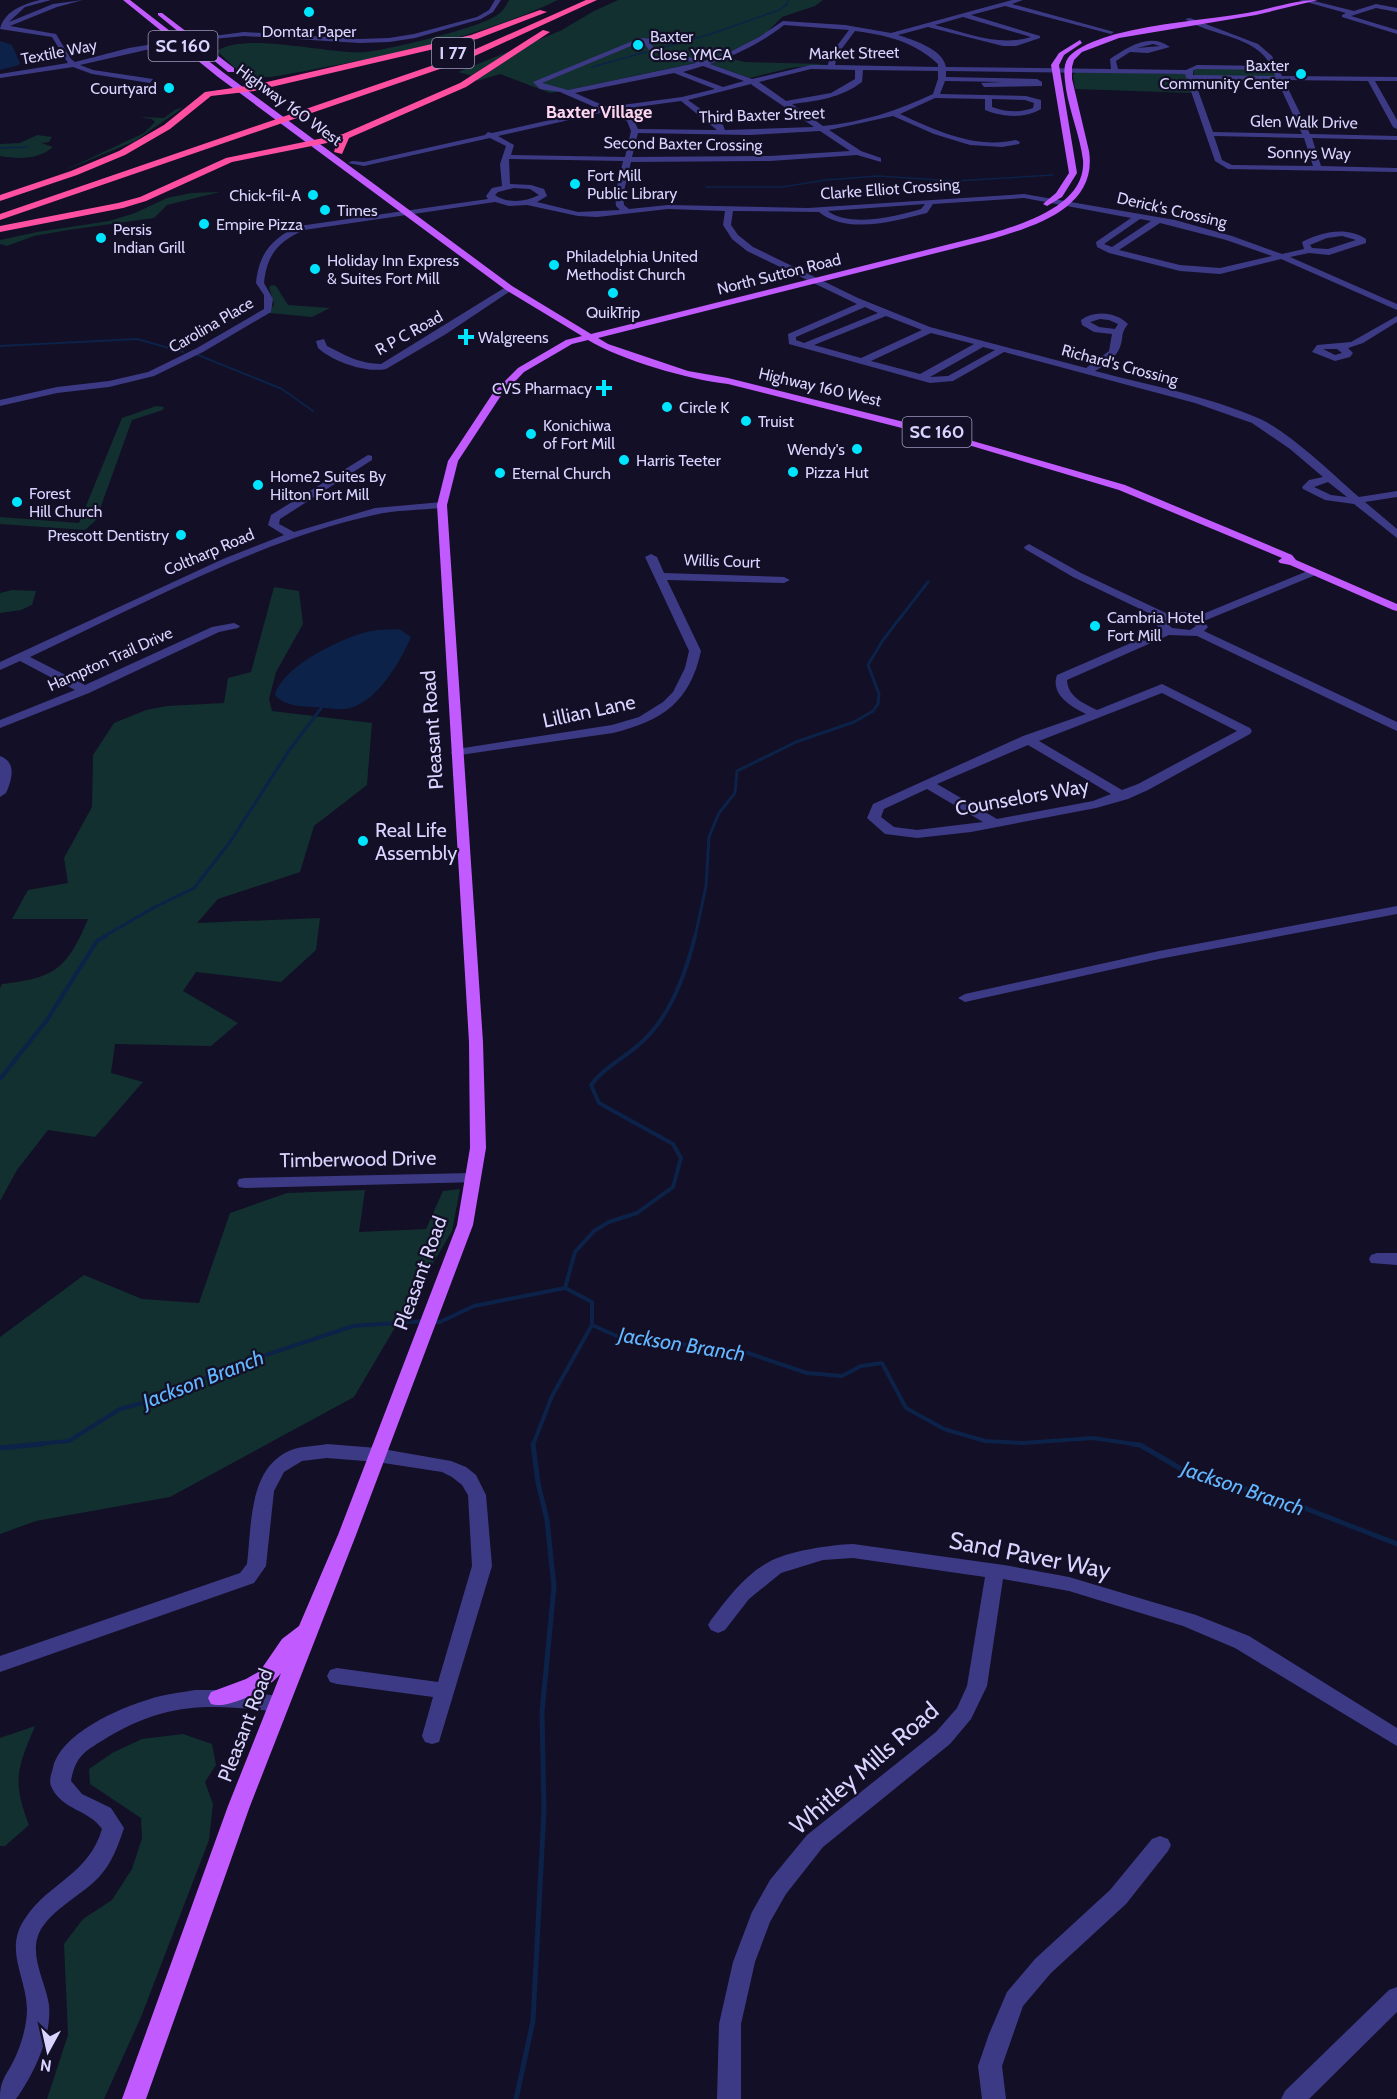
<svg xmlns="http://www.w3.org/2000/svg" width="1397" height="2099" viewBox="0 0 1397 2099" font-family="Cabin,sans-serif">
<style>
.green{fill:#12302f}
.water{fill:#0c2248}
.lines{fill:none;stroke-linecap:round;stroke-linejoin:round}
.stream-far4{stroke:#0c2248;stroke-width:1.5}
.stream-far3{stroke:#0c2248;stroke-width:2}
.stream-far2{stroke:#0c2248;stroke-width:3}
.stream-far1{stroke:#0c2248;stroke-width:4}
.stream{stroke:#0c2248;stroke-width:5}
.minor{fill:#3d3a85;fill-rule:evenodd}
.major{fill:#c25bff;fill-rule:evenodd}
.highway{fill:#ff4fa3;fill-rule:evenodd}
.poi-dot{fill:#00e5ff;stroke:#130f26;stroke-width:2}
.labels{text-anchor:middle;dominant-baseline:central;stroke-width:4.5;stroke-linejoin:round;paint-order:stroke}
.far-poi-label{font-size:16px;fill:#d9d4ff;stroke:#130f26;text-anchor:start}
.far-street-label{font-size:16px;fill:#d9d4ff;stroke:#130f26}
.shield{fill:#130f26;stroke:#9e99be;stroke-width:1.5}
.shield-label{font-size:18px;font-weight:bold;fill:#d9d4ff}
.far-quarter-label{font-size:18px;font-weight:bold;fill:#ffd6f0;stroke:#130f26}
.street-label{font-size:20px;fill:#d9d4ff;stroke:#130f26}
.poi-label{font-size:20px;fill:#d9d4ff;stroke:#130f26;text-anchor:start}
.water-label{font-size:21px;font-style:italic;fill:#62b6ff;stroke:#130f26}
.near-street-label{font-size:24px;fill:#d9d4ff;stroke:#130f26}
</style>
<rect width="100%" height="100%" fill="#130f26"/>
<g class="green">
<path d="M509,0h49c-88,42 -186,59 -281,76 -35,5 -36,-3 -60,-25 29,-20 113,4 149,1 25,-3 108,-23 128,-35 7,-4 12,-10 15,-17z"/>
<polygon points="618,0 823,0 815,6 782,17 767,32 742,47 703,61 696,59 690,61 695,63 563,91 550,93 500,74 477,81 476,77 458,72 560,31 594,11"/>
<polygon points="728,58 745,62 826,64 790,68 750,78 710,64"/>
<polygon points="1195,68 1272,70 1276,77 1195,76 1192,70"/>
<polygon points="1076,72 1187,74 1193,93 1075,89 1073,75"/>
<polygon points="184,107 135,141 63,171 144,133 155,122 152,119 139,117 164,118 175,110"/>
<path d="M37,135l15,2 -3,5 -8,1 12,4c-15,13 -35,12 -53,9v-12l20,-1z"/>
<polygon points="220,192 167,205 154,218 68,230 34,236 7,246 0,244 0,240 37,232 109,221 135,213 167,198 191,193"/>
<polygon points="272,285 276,286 288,305 330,308 312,317 269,313 274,304 269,287"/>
<polygon points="156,406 164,407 163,410 132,420 96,520 85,530 0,524 0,517 79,523 122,418"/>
<path d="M274,587l25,4 4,33 -27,48 -7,27 3,12 100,12 -5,62 -53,41 -14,46 -82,27 -21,24 123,-5 -4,32 -35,32 -85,-10 -13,19 55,32 -27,23 -96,-2 -4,29 32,9 -48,55 -47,-7 -31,40 -17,31v-213l2,-4c53,-6 65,-15 86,-65h-76l16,-29 40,-7 -4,-25 28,-51 1,-52 21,-32 32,-13 21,-4 57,-3 4,-25 23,-6z"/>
<polygon points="12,590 36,591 32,605 21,610 0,613 0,593"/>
<polygon points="460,1189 452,1231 354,1397 170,1497 36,1521 0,1534 0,1337 84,1275 142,1299 199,1303 230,1213 287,1193 365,1190 359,1232 426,1229 443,1191"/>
<path d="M35,1726c-18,43 -23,54 -6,99l-24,21h-5v-108z"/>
<polygon points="183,1734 212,1744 216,1765 205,1782 213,1804 209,1840 141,2017 104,2099 47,2099 68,2035 64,1944 83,1919 112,1900 132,1869 142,1838 141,1818 90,1784 89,1769 112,1753 142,1739"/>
</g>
<g class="water">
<polygon points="0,41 12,45 20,63 19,65 0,70"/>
<path d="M399,629l12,8c-10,24 -36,69 -66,72 -10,1 -22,-2 -32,-2 -15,-1 -28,-1 -38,-12 8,-29 67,-58 96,-64 9,-2 19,-1 28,-2z"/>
</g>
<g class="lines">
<g class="stream-far4">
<polyline points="658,49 711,34 779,10 787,4 788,0"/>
<polyline points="592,67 646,52"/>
<polyline points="0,148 27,147"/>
<polyline points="706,187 782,187 826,180 878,176 955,181 1053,175"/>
</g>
<g class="stream-far3">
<polyline points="0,346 137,339 183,352"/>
<polyline points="198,355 282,389 313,411"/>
</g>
<g class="stream-far2">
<polyline points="103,937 153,908 194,888 230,842 288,752 322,707"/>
<polyline points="695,937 706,886 709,837 719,813 735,793 737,771 796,742 854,722 873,711 878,704 879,694 868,665 883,640 928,582"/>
</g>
<g class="stream-far1">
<polyline points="0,1079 47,1020 97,941 106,936"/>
<path d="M565,1288l10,-36 19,-21 15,-9 28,-9 36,-26 8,-29 -8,-14 -74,-41 -8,-18c15,-20 36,-28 53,-45 28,-27 42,-67 51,-104"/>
<polyline points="432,1322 440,1322 474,1306 565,1288 592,1302 592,1325"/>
<polyline points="592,1325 619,1337 742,1351 807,1373 842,1376 861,1366 882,1363 906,1408 944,1429 985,1441 1023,1443 1093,1438 1140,1445"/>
<polyline points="27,1445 69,1441 120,1409 158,1399 230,1367 353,1326 424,1321"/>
<polyline points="533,1445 552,1396 592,1325"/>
</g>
<g class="stream">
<polyline points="1132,1444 1140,1445 1190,1474 1279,1498 1397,1544"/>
<polyline points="0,1448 42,1444"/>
<polyline points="516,2099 533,2021 544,1811 542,1712 554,1587 547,1520 538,1483 533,1444"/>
</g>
<g class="minor">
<path d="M40,0h11l-26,7 -16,15 44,-18 30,-4 -26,7 -47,19 46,8 15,25 4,3 54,-14 49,-8 3,2 -101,23 13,5 60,9 -3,4 -58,-9 -19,-7 -73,11v-4l68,-11 -16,-26 -52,-8c4,-16 19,-24 40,-29z"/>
<polygon points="495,0 501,0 493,12 481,19 415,38 389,42 360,43 244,36 193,41 190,39 244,32 360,39 389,38 414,34 477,17 489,10"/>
<path d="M1012,0h11l-11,4 102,28 -3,2 -106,-28 -34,9 69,21v2l-24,8h-13l-75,-19 -30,8c15,5 45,14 48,32l165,2 -1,-10c18,-12 40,-27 60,-12l-22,6 -18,-1 -14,9 2,8 68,1 11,-5 74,1c-15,-31 -61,-30 -86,-47l5,-1 68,26 14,12 10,20 115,1v4h-22l22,39v9l-4,-2 -25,-46 -84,-1 26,54 87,2v4l-85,-2 9,28 76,2v4l-169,-3 -13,-8 -30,-87 -239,-3v6l91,2 5,3v4l-58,1 -3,-4 22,-1 -58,-1 -5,13 86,2 15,4v9c-16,10 -39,8 -56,1v-11l-50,-1 -35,16c37,17 75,35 116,26l4,2 -1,2 -17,3 -32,-2 -36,-11 -41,-18 -64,14 32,21 20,7v4l-24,-7 -87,6 -139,1 -8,33 1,10 5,4 39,-4 140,3 216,-14 151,26 57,16 50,18 22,-5 -2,-7c20,-10 44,-16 64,-3v4l-37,12 -20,-2 -19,4 107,47v6l-116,-51 -61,15 -40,-3 -71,-18 -12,-6 -1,-5 35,-24 -107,-20 -91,6 -6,9c-32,8 -80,22 -108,-1l-86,-1 -2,14 7,10 15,12 105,51 72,29 156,41 23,-17 3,-17 -18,-2 -12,-7 -1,-5c14,-10 35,-8 47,4 -8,10 -4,13 -8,23 -4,11 -15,18 -25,24 54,14 112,25 163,47 32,14 73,55 101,79l38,-6v6l-32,5 32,27v9l-43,-34 -29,-4 -22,-11 -1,-2 7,-7 14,-3 -33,-28 -38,-26 -57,-20 -191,-51 -51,29 -23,2 -141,-39 -1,-10 69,-30 -110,-53 -15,-12 -9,-14 2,-14 -57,-2 -71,8 -19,-1 -51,-11 -18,1 -14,-4 -191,28c-26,12 -37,24 -40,53l9,16 -2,13 -68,40 -49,24 -45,11 -52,6 -57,13v-6l57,-13 52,-6 39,-9 49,-24 67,-39v-14l-8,-12c3,-30 16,-45 43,-57l189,-27 -2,-3 6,-8 10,-2 -2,-22 6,-18 -16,-8 -126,28 -16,-3 4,-2 12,1 121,-27 3,-3 4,1 107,-24 -39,-17 -20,-3 -7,-7 107,-44 15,1v2l-4,3 3,4 50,13 30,-11 25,-13 24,-16 62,4 46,8zM963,17l68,20c-32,10 -64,-4 -96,-12zM784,25l65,5 -19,25 -2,10h-17l-59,14 -42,-15c28,-10 51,-21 74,-39zM855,31c32,4 60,11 83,33v3l-103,-2 2,-10zM643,41l6,9 47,13 -128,27 -26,-7zM1153,44l7,2 -23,2zM703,66l41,15 -21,6 -40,-15zM811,69l44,1v9l-24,14 -45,8 -27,-19zM1197,69l76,1 2,6 -82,-1v-5zM863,70l75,1v8l-5,15c-36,17 -70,28 -110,32l-31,-22c25,-3 49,-6 70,-22zM674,73l41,16 -33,8 -75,10 -32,-14zM1194,79l83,1 25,54 -89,-2zM751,84l1,1 62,42 -89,3 -2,-5 -35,-25zM992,99l33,1 9,3 -1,5c-13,5 -28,4 -41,-1zM681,101l36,29 -79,-1 -5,-11 -19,-8zM605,112l22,9 4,10 -6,26 -114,-2 3,-10 -16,-9zM820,131l30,20 -80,5 -138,1 6,-24 111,2zM1214,136l90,2 9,28 -81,-1 -10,-5zM509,159l114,2 -8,34 1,11 4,4 -42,2 -41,-10 10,-6 -3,-7 -13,-4 -21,-1zM514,188l16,1 9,6c-14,7 -31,9 -44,0l3,-3zM925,204l-4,5c-23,7 -72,19 -93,2zM1140,219l11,2 -39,26 -8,-3zM1160,223l66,17 46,16 -52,12 -40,-3 -61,-15zM1342,236l14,4 -28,9 -16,-1 -2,-3 17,-7zM865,307l13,6 -74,30 -8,-3v-3zM886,316l36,14 -61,28 -47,-13zM1100,319l9,1 9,4 -3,5 -16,-2 -9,-5zM931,333l43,11 -54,30 -49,-13zM983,347l12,3 -47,26 -18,1zM1328,482l19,15 -16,-2 -17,-8z"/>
<polygon points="1299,0 1310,0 1354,11 1376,4 1397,8 1397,12 1376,8 1351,16 1397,30 1397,34 1342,17 1342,15 1346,13"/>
<path d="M509,285l4,3 -1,2 -66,44 -60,35c-21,4 -52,-7 -68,-21l-2,-7 8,-2 3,7c17,9 34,18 54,18z"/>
<path d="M1397,316v6l-34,21 -15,5 5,5 -3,4 -15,4 -23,-9 5,-7 34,-3zM1323,349h14l5,4 -7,2z"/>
<path d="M368,455l4,1v4l-92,59 -1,5 15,8 81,-24 67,-6 5,3 -5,3c-22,2 -46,2 -68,7 -115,25 -237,92 -344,142l55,28 127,-58 22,-4 6,3 -2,2 -19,4 -130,61 -89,35v-8l75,-30 -55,-29 -20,9v-8l223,-103 61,-24 -16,-10 3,-10z"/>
<path d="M1029,544l52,29 87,41 17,-2 13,4 112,-46h8v4l-114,47 4,6 -4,4 193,91v9l-200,-95 -28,-1 -102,45c1,17 16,23 30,30l65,-26 88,44 2,3 -2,3 -102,56 -20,9 -32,9 -125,24 -54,6 -32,-4 -18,-16 6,-14 150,-68 63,-22c-14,-7 -36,-19 -29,-39l104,-45 -7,-8 5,-4 -86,-41 -48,-28 -1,-2zM1174,619l13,1 9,6 -6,4 -18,-2 -5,-5zM1162,693l75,38 -99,53 -16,6 -83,-49zM1028,745l83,49 -18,7 -96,18 -60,-35zM927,789l56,33 -66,8 -23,-3 -13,-10 3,-8z"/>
<path d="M651,554l6,3 7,16 120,4 6,3 -6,3 -117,-3 34,71c-11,51 -39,70 -88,82l-160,23 -2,-3 2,-3 4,-1 155,-24 27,-8 24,-15 10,-10 12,-24 4,-17 -44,-94z"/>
<path d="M0,756c17,6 12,24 6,37l-6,4z"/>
<polygon points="1397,906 1397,914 1159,959 965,1002 958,998 965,994 1159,951"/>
<polygon points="472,1173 480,1178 478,1182 245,1188 239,1187 237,1183 239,1179 245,1178"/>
<polygon points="1377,1253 1397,1253 1397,1265 1371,1263 1369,1259 1371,1255"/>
<path d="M327,1444l50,4 74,13 15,6 10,8 10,20 6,71 -53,176 -7,2 -7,-2 -3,-6 11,-39 -96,-13 -7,-2 -3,-6 3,-6 7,-2 101,14 34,-116 -4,-71 -6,-10 -10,-8 -10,-5 -65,-10 -50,-4 -25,3 -18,11 -10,19 -8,75 -12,17 -254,89v-16l240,-83 7,-9c5,-40 1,-99 47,-115 10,-3 22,-3 33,-5z"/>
<path d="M853,1544l151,21 65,12 127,38 53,21 148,92v18l-162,-98 -52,-22 -114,-35 -66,-12 -16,107 -16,33 -21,25 -127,103 -37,47 -16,28 -15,40 -14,62v75h-24l2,-75 14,-62 19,-50 18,-32 37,-45 129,-103 21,-24 10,-22 18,-109 -132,-19 -30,2 -42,13 -32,26 -24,31 -7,3 -7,-3 -3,-5 3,-5c16,-21 33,-44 56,-57 20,-12 62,-18 86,-19z"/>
<path d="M195,1690h34l50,6 7,2 3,6 -3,6 -7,2c-67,-8 -111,-11 -171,25 -22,14 -32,17 -37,44l11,13 29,14 13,20c-6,18 -12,35 -25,49 -18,19 -48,32 -60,56 -10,23 7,50 10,72 3,31 -15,69 -33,94h-16c0,-18 5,-22 13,-37 8,-16 14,-36 14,-53 -1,-34 -24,-60 -1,-92 24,-35 63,-43 76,-88 -12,-19 -41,-19 -51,-43 -2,-5 0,-12 2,-18 7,-34 66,-60 97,-69 14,-5 30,-6 45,-9z"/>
<polygon points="1160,1836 1168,1839 1171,1845 1168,1851 1126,1904 1051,1973 1023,2006 1002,2066 1006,2099 982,2099 978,2066 989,2034 1007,1992 1035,1959 1110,1890 1152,1839"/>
<polygon points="1397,1987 1397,2012 1309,2099 1281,2099 1285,2091 1389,1990"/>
</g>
<g class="major">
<path d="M123,0h7l94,73 288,213 79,48 391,-98c35,-10 105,-29 101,-76 -3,-24 -13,-47 -17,-71 -1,-10 -4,-22 2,-31 9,-12 34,-20 48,-24 43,-11 88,-14 131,-21 24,-4 47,-13 71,-13l-62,15 -137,23 -37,14 -8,8 -2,7v12l17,72c9,58 -57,76 -101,89l-390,98 10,6 80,27 40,7 196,49 201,58 167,70 4,5 101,44v7l-4,-1 -103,-45 -10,-2 -2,-2 4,-3 -163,-68 -154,-46 -237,-60c-38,-4 -107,-24 -140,-44l-16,4 -48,28 -24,25 -42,64 -11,44 36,537 3,106 -13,77 -117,310 -106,271 -104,293h-24l106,-293 53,-133c-10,15 -53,37 -70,31l-3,-6 3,-6 35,-13 14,-8 22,-32 17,-13 39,-91 119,-310 13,-77 -1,-106 -32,-537 11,-44 45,-68 25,-25 48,-28 16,-4 -76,-46 -288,-213z"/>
<polygon points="158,13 162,13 234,68 234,72 228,72 158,15"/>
<polygon points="1080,40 1082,43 1064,55 1059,65 1077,173 1062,197 1047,206 1043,204 1056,193 1069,173 1051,65 1059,53"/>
</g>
<g class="highway">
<polygon points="586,0 597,0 466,60 0,220 0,214 460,56"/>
<polygon points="540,10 547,12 477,39 254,91 211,96 170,129 125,155 77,175 0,201 0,195 71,171 119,151 164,125 205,92 254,85 471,35"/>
<polygon points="543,30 550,32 466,87 349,138 342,154 334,152 337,141 232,162 146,201 123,208 0,232 0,226 118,203 140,197 226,158 343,134 460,83"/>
</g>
</g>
<g class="poi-dot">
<circle cx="309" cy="12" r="6"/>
<circle cx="638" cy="45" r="6"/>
<circle cx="1301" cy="74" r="6"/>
<circle cx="169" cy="88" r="6"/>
<circle cx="575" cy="184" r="6"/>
<circle cx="313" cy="195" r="6"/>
<circle cx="325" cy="210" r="6"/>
<circle cx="204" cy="224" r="6"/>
<circle cx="101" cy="238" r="6"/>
<circle cx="554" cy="265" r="6"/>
<circle cx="315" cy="269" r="6"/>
<circle cx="613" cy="293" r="6"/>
<path d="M463 328h6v6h6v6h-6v6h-6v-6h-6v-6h6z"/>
<path d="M601 379h6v6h6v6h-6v6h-6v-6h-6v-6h6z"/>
<circle cx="667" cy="407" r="6"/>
<circle cx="746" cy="421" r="6"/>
<circle cx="531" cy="434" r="6"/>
<circle cx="857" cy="449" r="6"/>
<circle cx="624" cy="460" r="6"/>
<circle cx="793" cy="472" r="6"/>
<circle cx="500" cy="473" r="6"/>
<circle cx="258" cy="485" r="6"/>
<circle cx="17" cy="502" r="6"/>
<circle cx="181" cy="535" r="6"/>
<circle cx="1095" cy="626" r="6"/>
<circle cx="363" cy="841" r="6"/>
</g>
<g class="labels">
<g class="far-poi-label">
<text x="309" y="31" text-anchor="middle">Domtar Paper</text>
<text x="650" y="36">Baxter<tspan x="650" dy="18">Close YMCA</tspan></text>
<text x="1289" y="65" text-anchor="end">Baxter<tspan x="1289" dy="18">Community Center</tspan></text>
<text x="157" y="88" text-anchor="end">Courtyard</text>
<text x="587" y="175">Fort Mill<tspan x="587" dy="18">Public Library</tspan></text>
<text x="301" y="195" text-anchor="end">Chick-fil-A</text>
<text x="337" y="210">Times</text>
<text x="216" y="224">Empire Pizza</text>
<text x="113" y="229">Persis<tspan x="113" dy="18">Indian Grill</tspan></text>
<text x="566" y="256">Philadelphia United<tspan x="566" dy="18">Methodist Church</tspan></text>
<text x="327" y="260">Holiday Inn Express<tspan x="327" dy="18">&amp; Suites Fort Mill</tspan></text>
<text x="613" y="312" text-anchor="middle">QuikTrip</text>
<text x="478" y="337">Walgreens</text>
<text x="592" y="388" text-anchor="end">CVS Pharmacy</text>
<text x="679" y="407">Circle K</text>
<text x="758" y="421">Truist</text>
<text x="543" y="425">Konichiwa<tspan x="543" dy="18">of Fort Mill</tspan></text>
<text x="845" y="449" text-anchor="end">Wendy's</text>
<text x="636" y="460">Harris Teeter</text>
<text x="805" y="472">Pizza Hut</text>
<text x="512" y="473">Eternal Church</text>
<text x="270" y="476">Home2 Suites By<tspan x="270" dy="18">Hilton Fort Mill</tspan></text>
<text x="29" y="493">Forest<tspan x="29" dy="18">Hill Church</tspan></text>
<text x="169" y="535" text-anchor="end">Prescott Dentistry</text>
<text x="1107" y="617">Cambria Hotel<tspan x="1107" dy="18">Fort Mill</tspan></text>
</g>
<g class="far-street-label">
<text transform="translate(59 52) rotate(-11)">Textile Way</text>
<text transform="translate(854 53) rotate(-1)">Market Street</text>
<text transform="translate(289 105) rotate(36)">Highway 160 West</text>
<text transform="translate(762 115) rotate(-2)">Third Baxter Street</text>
<text transform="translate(1304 122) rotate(1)">Glen Walk Drive</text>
<text transform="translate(683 144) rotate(1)">Second Baxter Crossing</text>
<text transform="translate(1309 153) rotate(1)">Sonnys Way</text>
<text transform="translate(890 189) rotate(-4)">Clarke Elliot Crossing</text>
<text transform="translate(1172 210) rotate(13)">Derick's Crossing</text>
<text transform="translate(779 274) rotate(-14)">North Sutton Road</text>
<text transform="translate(211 325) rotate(-30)">Carolina Place</text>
<text transform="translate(409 333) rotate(-29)">R P C Road</text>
<text transform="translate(1120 365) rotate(15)">Richard's Crossing</text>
<text transform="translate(820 387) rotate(13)">Highway 160 West</text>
<text transform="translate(209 552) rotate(-23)">Coltharp Road</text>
<text transform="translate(722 561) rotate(2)">Willis Court</text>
<text transform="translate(110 659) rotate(-24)">Hampton Trail Drive</text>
</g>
<g class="shield">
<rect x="148.5" y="31" width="69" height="30" rx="4.5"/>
<rect x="432" y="38" width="42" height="30" rx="4.5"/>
<rect x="902.5" y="417" width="69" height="30" rx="4.5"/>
</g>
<g class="shield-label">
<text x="183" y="46">SC 160</text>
<text x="453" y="53">I 77</text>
<text x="937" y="432">SC 160</text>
</g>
<g class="far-quarter-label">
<text x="599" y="112">Baxter Village</text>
</g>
<g class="street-label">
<text transform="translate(589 711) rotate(-12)">Lillian Lane</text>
<text transform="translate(432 730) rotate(-94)">Pleasant Road</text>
<text transform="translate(1022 797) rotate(-10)">Counselors Way</text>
<text transform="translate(358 1159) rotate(-1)">Timberwood Drive</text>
<text transform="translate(420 1273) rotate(-70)">Pleasant Road</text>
<text transform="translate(245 1725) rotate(-69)">Pleasant Road</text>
</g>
<g class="poi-label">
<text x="375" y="830">Real Life<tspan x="375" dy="23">Assembly</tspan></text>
</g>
<g class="water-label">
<text transform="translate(682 1344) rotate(9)">Jackson Branch</text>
<text transform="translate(203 1379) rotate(-21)">Jackson Branch</text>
<text transform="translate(1243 1488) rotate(19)">Jackson Branch</text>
</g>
<g class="near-street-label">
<text transform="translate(1030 1555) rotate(11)">Sand Paver Way</text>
<text transform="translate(864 1768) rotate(-41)">Whitley Mills Road</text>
</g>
</g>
<g transform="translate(48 2051) rotate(188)" stroke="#130f26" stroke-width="4.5" paint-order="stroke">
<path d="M0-4.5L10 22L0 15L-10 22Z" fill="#d9d4ff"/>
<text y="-9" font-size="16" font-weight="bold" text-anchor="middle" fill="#d9d4ff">N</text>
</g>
</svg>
